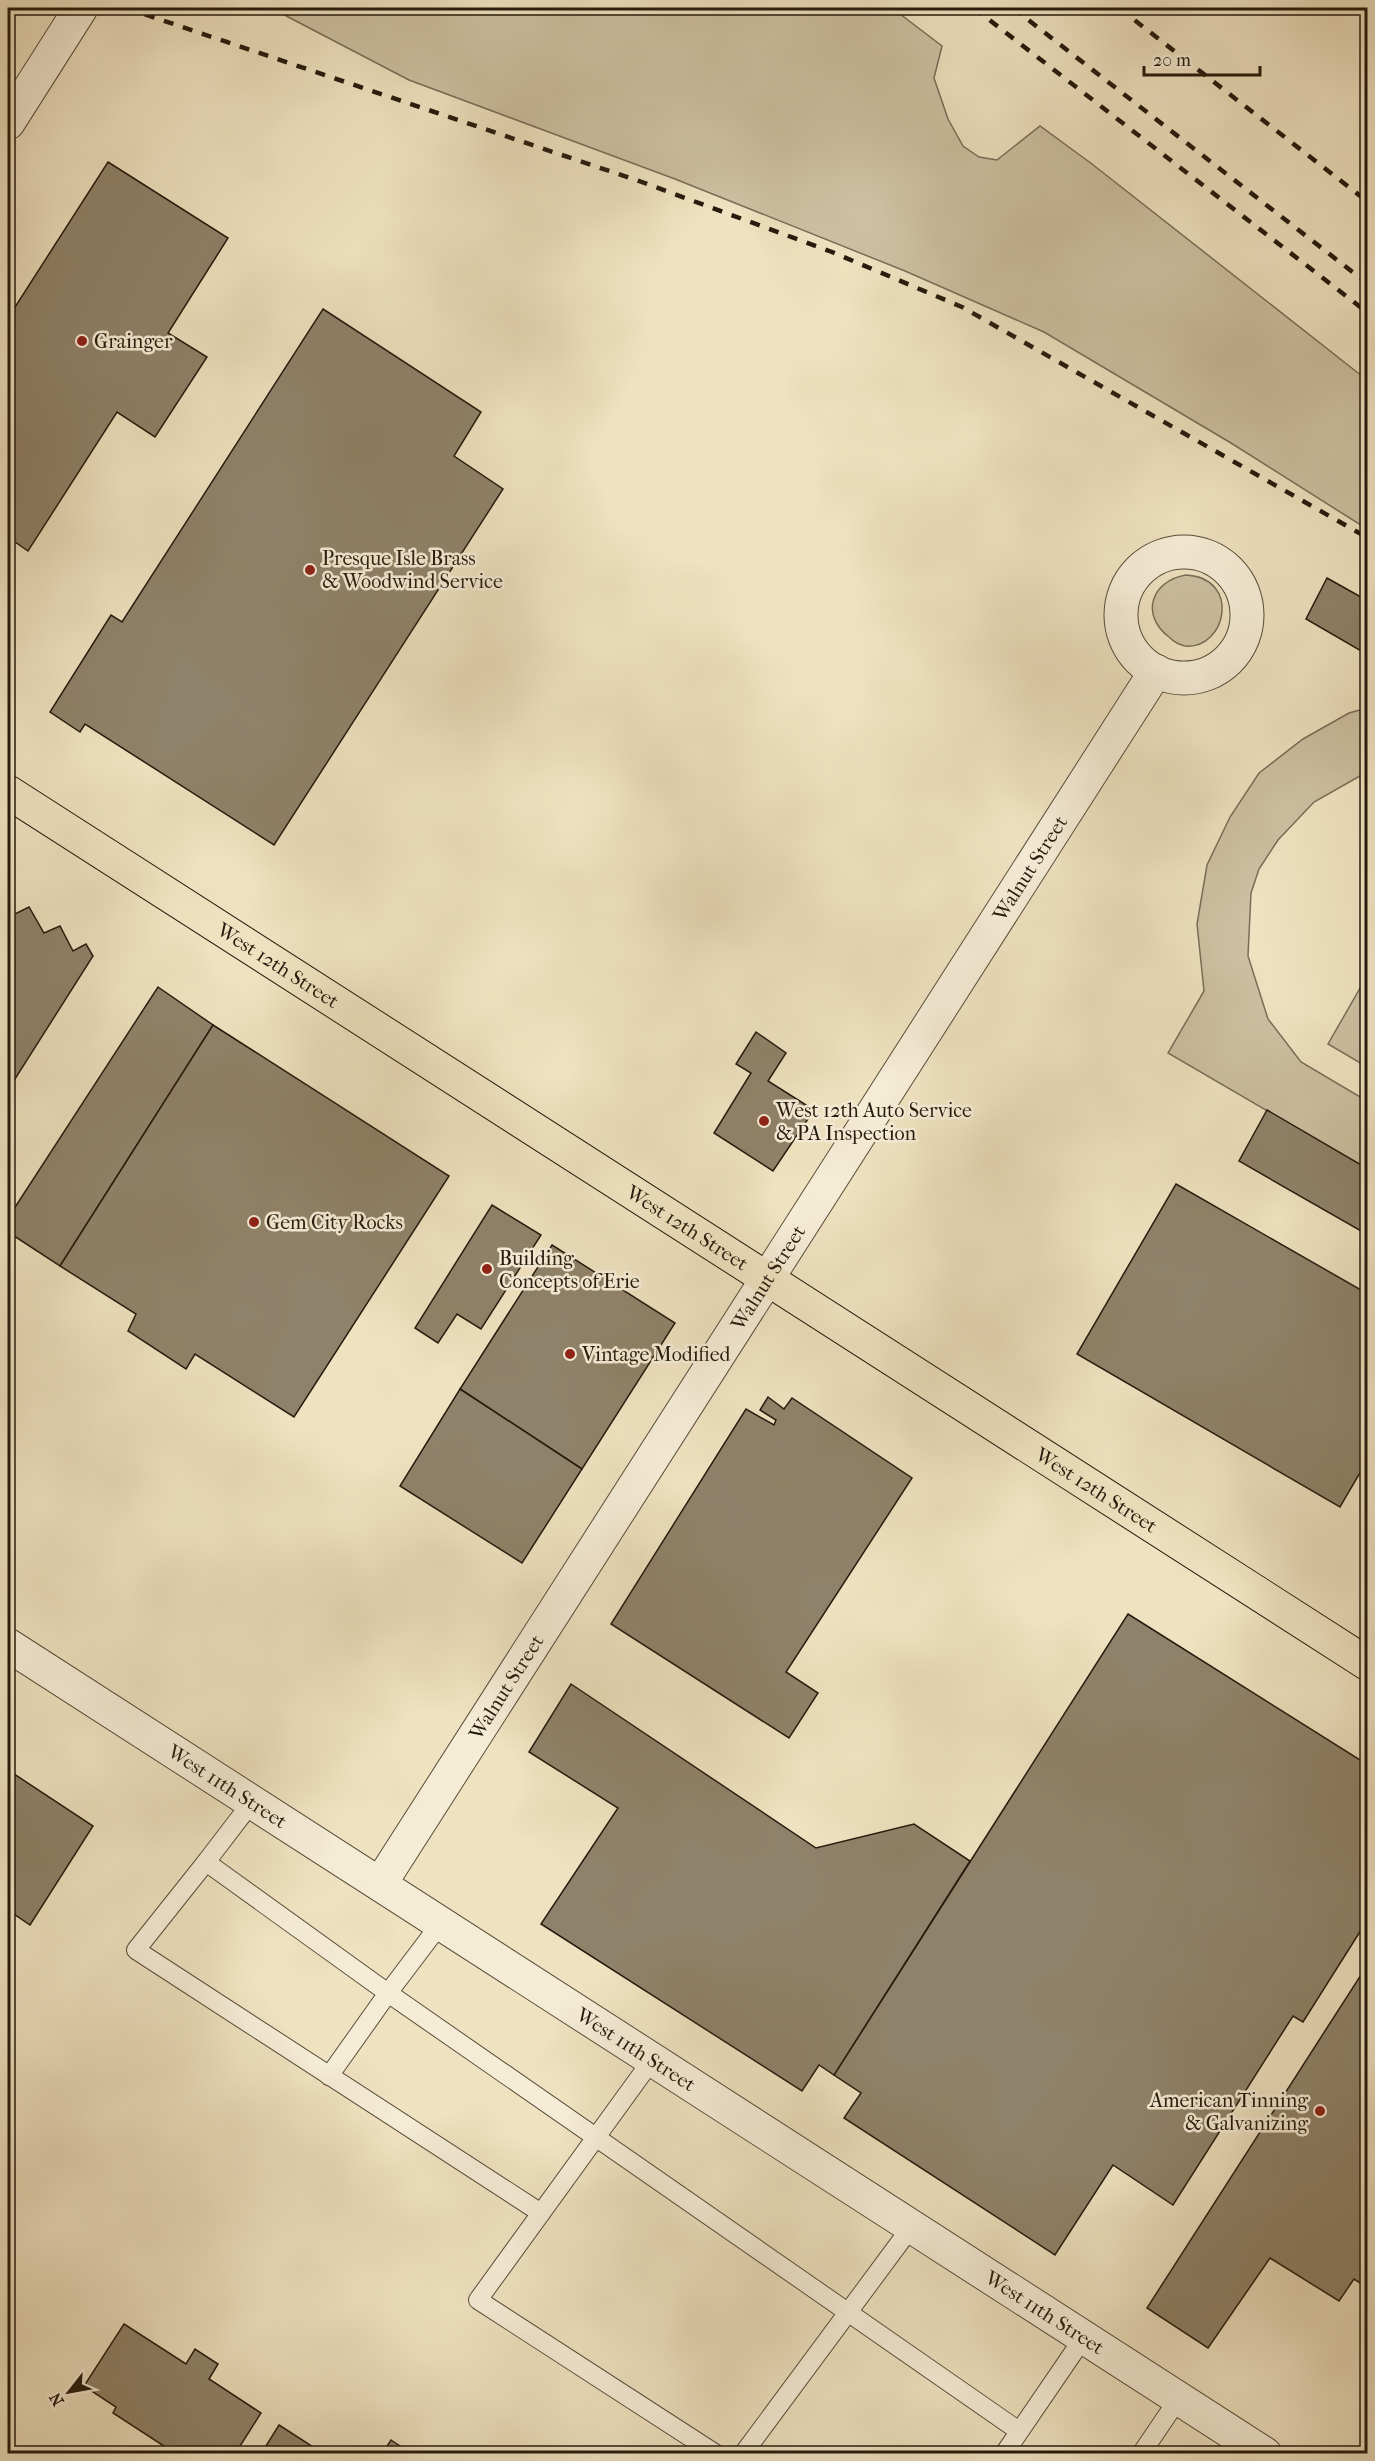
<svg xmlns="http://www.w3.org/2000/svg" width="1375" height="2461" viewBox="0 0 1375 2461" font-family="'IM FELL French Canon',serif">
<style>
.green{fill:#cdc0a2;stroke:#7a6d58;stroke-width:1.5}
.building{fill:#8f826a;stroke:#261a0d;stroke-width:1.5}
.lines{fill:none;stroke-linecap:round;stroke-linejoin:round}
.lane-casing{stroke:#584c3a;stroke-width:20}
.street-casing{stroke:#584c3a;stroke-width:35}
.primary-casing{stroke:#261a0d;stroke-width:35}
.lane{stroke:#f5ecd6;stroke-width:18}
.street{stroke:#f5ecd6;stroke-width:33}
.primary{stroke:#efe2c0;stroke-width:33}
.rail{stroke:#261a0d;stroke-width:4.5;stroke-dasharray:10 10;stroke-linecap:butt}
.poi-dot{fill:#8f2418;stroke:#f5ecd6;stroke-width:2}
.labels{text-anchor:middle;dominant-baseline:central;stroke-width:5;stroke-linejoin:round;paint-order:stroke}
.poi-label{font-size:20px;fill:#261a0d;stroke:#f5ecd6;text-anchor:start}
.street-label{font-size:20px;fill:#261a0d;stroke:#f5ecd6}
</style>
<rect width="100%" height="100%" fill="#efe2c0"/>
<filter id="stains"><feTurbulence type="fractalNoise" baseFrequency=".00333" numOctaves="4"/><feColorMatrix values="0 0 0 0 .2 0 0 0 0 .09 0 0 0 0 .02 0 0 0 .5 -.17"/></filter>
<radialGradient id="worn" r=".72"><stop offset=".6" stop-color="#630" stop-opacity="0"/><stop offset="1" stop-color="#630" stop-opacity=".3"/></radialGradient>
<g class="green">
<polygon points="271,8 892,8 942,46 934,78 948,119 963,146 979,157 997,160 1040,126 1092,164 1367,380 1367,529 1231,443 1044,332 905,271 675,179 409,80"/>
<path d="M1186,575c56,3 40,75 -1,71 -5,-1 -12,-5 -16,-9 -29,-22 -18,-56 17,-62z"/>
<polygon points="1367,708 1367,772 1314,802 1278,840 1259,869 1251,893 1248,956 1268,1019 1301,1062 1367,1101 1367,1169 1168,1053 1204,991 1197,924 1207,865 1230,817 1259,773 1303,739 1349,713"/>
<polygon points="1367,976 1367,1067 1328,1044"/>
</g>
<g class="building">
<polygon points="108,162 228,238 168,333 207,357 155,437 117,412 28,551 8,537 8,318"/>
<polygon points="323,309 481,412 454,456 503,489 274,845 85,724 80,732 50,712 111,615 122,622"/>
<polygon points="1327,578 1368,601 1368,655 1306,619"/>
<polygon points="8,903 13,915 29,907 44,933 60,926 73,951 86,944 93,956 8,1090"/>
<polygon points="158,987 213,1025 60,1266 8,1232 8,1218"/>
<polygon points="213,1025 449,1176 294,1417 195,1354 186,1369 128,1331 136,1314 60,1266"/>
<polygon points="756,1032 786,1053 768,1081 814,1110 773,1171 714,1133 751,1073 736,1064"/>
<polygon points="1267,1110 1368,1169 1368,1235 1239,1161"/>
<polygon points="1176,1184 1368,1294 1368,1459 1340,1507 1077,1354"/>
<polygon points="492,1205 541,1235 481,1329 457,1314 438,1343 415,1328"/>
<polygon points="552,1245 675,1323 582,1469 460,1389"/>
<polygon points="460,1389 582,1469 522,1563 400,1486"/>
<polygon points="768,1397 784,1409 792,1398 912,1478 786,1672 818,1693 789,1738 611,1624 746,1409 774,1425 776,1420 760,1410"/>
<polygon points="1128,1614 1368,1765 1368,1919 1303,2022 1293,2016 1173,2205 1113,2165 1055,2255 844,2118 861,2093 834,2075"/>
<polygon points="571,1684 816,1848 914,1824 970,1861 834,2075 819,2065 802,2091 541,1924 618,1808 529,1752"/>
<polygon points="8,1770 93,1826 30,1925 8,1910"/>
<polygon points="1368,1964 1368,2288 1354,2279 1339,2301 1270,2258 1208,2348 1147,2308"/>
<polygon points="124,2324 186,2364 195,2349 218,2364 209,2379 261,2413 235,2454 176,2454 113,2413 116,2407 84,2386"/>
<polygon points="279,2425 324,2454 261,2454"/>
<polygon points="391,2440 412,2454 382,2454"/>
</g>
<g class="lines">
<g class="lane-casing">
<g id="lane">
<polyline points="252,1802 206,1862 388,1993 329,2076"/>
<polyline points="206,1862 136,1950 541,2213"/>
<polyline points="441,1923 388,1993 1019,2431"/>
<polyline points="652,2060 478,2300 716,2454"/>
<polyline points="743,2454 912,2226"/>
<polyline points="1004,2454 1084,2337"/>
<polyline points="1141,2454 1179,2398"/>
</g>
</g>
<g class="street-casing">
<g id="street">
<polyline points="8,123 81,8"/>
<circle cx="1184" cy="615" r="63"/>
<path id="s1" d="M8,1645l1257,809"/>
<path id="s2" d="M380,1884l776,-1213"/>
</g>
</g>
<g class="primary-casing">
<g id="primary">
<path id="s3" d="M8,792l1360,872"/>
</g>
</g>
<use href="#lane" class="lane"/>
<use href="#street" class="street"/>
<use href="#primary" class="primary"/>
<g class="rail">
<polyline points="126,8 639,181 832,252 962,307 1368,538"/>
<polyline points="974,8 1368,313"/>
<polyline points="1013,8 1368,284"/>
<polyline points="1119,8 1368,202"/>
</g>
</g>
<g class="poi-dot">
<circle cx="82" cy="341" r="6"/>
<circle cx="310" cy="570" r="6"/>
<circle cx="764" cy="1121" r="6"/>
<circle cx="254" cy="1222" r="6"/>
<circle cx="487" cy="1269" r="6"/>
<circle cx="570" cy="1354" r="6"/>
<circle cx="1320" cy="2111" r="6"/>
</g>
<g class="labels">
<g class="poi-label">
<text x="94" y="341">Grainger</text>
<text x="322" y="558">Presque Isle Brass<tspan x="322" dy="23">&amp; Woodwind Service</tspan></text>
<text x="776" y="1110">West 12th Auto Service<tspan x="776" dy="23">&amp; PA Inspection</tspan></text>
<text x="266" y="1222">Gem City Rocks</text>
<text x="499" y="1258">Building<tspan x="499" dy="23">Concepts of Erie</tspan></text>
<text x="582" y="1354">Vintage Modified</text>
<text x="1308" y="2100" text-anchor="end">American Tinning<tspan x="1308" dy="23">&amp; Galvanizing</tspan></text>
</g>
<g class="street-label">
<text stroke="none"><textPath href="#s2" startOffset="1206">Walnut Street</textPath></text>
<text stroke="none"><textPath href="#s3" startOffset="321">West 12th Street</textPath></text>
<text stroke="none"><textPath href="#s3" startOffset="807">West 12th Street</textPath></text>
<text stroke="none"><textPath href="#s2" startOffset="720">Walnut Street</textPath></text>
<text stroke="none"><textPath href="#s3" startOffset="1293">West 12th Street</textPath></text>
<text stroke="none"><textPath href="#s2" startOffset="234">Walnut Street</textPath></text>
<text stroke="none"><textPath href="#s1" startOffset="261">West 11th Street</textPath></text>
<text stroke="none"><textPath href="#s1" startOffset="747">West 11th Street</textPath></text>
<text stroke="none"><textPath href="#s1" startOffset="1233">West 11th Street</textPath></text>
</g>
</g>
<rect width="1375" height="2461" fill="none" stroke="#efe2c0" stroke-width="30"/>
<rect x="9" y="9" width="1357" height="2443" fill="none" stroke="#261a0d" stroke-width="3"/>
<rect x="15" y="15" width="1345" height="2431" fill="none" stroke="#261a0d" stroke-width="1.5"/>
<g transform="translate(69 2392) rotate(239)" stroke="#f5ecd6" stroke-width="4.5" paint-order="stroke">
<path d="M0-4.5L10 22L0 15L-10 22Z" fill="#261a0d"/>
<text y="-9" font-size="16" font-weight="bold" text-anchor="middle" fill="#261a0d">N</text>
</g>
<path d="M1144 66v9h116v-9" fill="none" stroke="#261a0d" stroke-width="3"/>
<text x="1153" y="66" font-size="18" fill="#261a0d" stroke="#f5ecd6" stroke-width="4.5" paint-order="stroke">20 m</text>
<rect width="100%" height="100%" filter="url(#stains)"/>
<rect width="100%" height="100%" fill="url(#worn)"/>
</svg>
